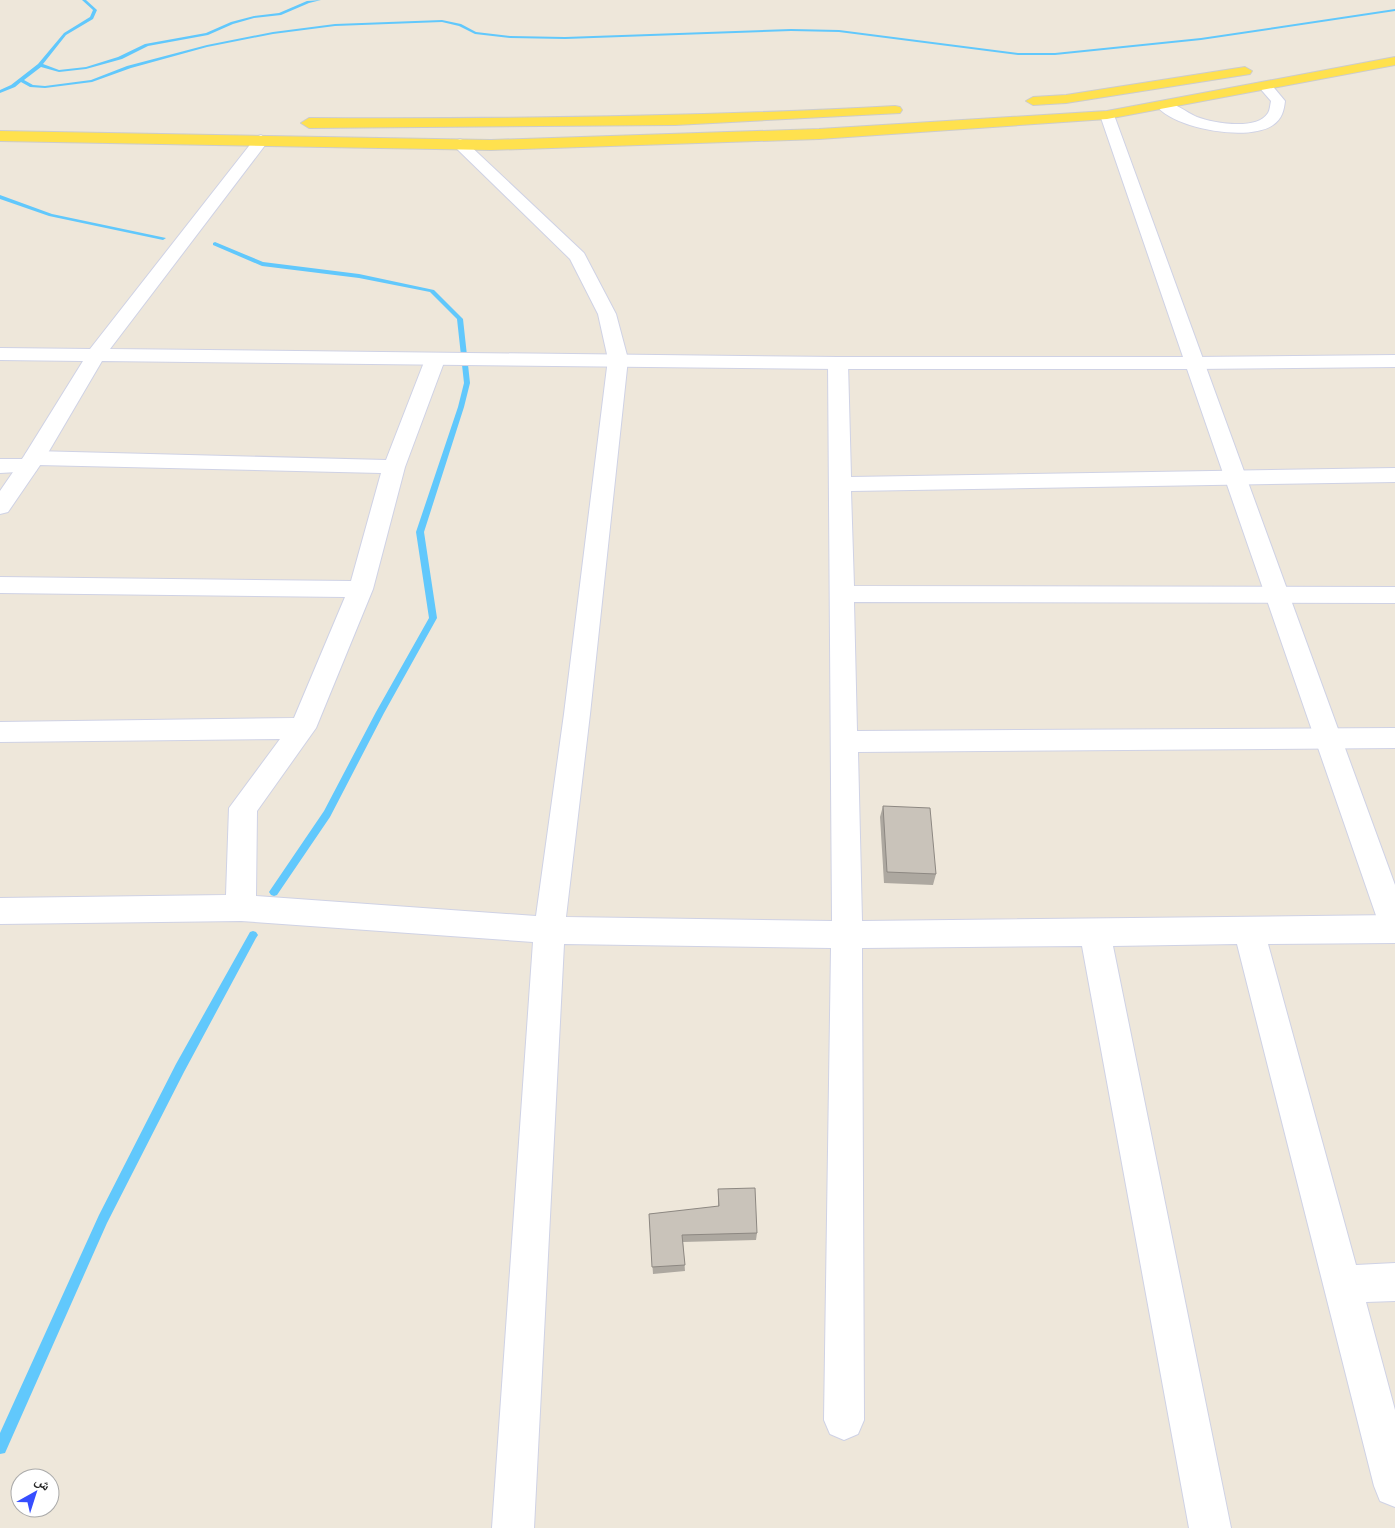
<svg xmlns="http://www.w3.org/2000/svg" width="1395" height="1528" viewBox="0 0 1395 1528" font-family="Roboto,'Noto Naskh Arabic',sans-serif">
<style>
.lines{fill:none;stroke-linecap:round;stroke-linejoin:round}
.stream{fill:#61c8fc;fill-rule:evenodd}
.minor-casing{stroke:#cfd2e5;stroke-width:2}
.tertiary-casing{stroke:#cfd2e5;stroke-width:2}
.primary-casing{stroke:#ccc;stroke-width:2}
.minor{fill:#fff;fill-rule:evenodd}
.tertiary{fill:#fff;fill-rule:evenodd}
.primary{fill:#ffe14e;fill-rule:evenodd}
.wall{fill:#ada8a0}
.building{fill:#c9c3ba;stroke:#8d8882}
</style>
<rect width="100%" height="100%" fill="#eee7da"/>
<g class="lines">
<g class="stream">
<polygon points="82,0 86,0 97,10 93,19 66,35 43,64 59,70 86,67 118,57 145,44 206,33 231,22 254,16 279,13 307,1 321,0 309,3 281,15 254,18 233,24 208,35 148,46 122,59 86,69 59,72 41,67 24,80 33,85 45,86 91,80 127,66 207,45 273,32 335,24 442,20 461,24 476,32 510,36 565,37 791,29 839,30 1018,53 1055,53 1201,38 1395,9 1395,11 1201,40 1055,55 1018,55 839,32 791,31 565,39 510,38 475,34 459,26 442,22 335,26 273,34 207,47 131,68 92,82 45,88 30,87 21,82 15,87 0,93 0,90 11,85 38,64 64,33 90,17 93,10"/>
<polygon points="0,195 52,214 166,238 163,240 49,216 0,199"/>
<polygon points="215,242 263,262 359,274 434,290 463,319 470,383 464,407 424,532 437,618 384,713 330,817 277,895 274,896 271,895 269,892 271,889 324,811 376,712 429,618 416,532 458,407 464,383 457,319 430,292 359,278 262,266 213,245 213,243"/>
<polygon points="253,931 256,932 258,935 256,938 184,1072 107,1223 5,1453 0,1454 0,1433 99,1215 176,1064 250,932"/>
</g>
<g class="minor-casing">
<g id="minor">
<path d="M1265,82l5,1 15,18c-1,9 -3,18 -12,24 -24,17 -100,4 -117,-20l2,-3c13,-3 27,10 39,15 16,6 60,14 71,-4 2,-3 2,-8 3,-12l-13,-15z"/>
<polygon points="460,139 465,141 584,253 616,314 628,359 590,714 566,917 832,921 828,363 831,359 845,359 848,363 851,477 1395,468 1395,482 851,491 854,586 1395,587 1395,603 854,602 857,731 1395,728 1395,748 858,752 862,921 1395,915 1395,943 1268,944 1356,1265 1395,1263 1395,1301 1366,1302 1395,1410 1395,1507 1380,1501 1374,1486 1237,944 1113,946 1231,1528 1189,1528 1082,946 862,948 864,1420 858,1434 844,1440 830,1434 824,1420 831,948 564,944 534,1528 492,1528 533,942 241,921 0,924 0,898 226,895 229,808 280,739 0,742 0,722 294,718 345,597 0,593 0,577 351,581 381,473 38,465 36,471 0,473 0,459 24,459 26,453 34,451 386,460 426,357 429,353 443,353 446,357 405,467 373,589 316,728 257,811 256,896 536,916 564,714 608,359 598,314 570,259 455,147 452,144 455,141"/>
<polygon points="1395,355 1395,367 1195,369 1188,367 1185,363 1188,359 1195,357"/>
</g>
</g>
<g class="tertiary-casing">
<polygon id="tertiary" points="1107,111 1114,115 1395,885 1395,940 1384,937 1380,927 1187,369 838,369 102,361 45,458 8,512 0,514 0,491 24,456 83,361 0,360 0,348 90,349 256,137 261,135 269,140 110,349 838,357 1183,357 1100,115"/>
</g>
<g class="primary-casing">
<g id="primary">
<polygon points="1395,57 1395,65 1107,119 819,139 491,150 0,141 0,131 491,140 819,129 1107,111"/>
<polygon points="1245,67 1252,71 1250,74 1066,103 1033,105 1026,101 1033,97 1066,95"/>
<path d="M895,106l5,1 2,3 -2,3 -225,12 -366,3 -8,-5 8,-5c196,1 391,-1 586,-12z"/>
</g>
</g>
<use href="#minor" class="minor"/>
<use href="#tertiary" class="tertiary"/>
<use href="#primary" class="primary"/>
</g>
<g class="wall">
<polygon points="883,806 936,874 933,885 884,883 880,817"/>
<polygon points="718,1189 757,1233 756,1240 683,1242 685,1271 653,1274 649,1214 718,1207"/>
</g>
<g class="building">
<polygon points="883,806 930,808 936,874 887,872"/>
<polygon points="755,1188 757,1233 682,1235 685,1265 652,1267 649,1214 719,1206 718,1189"/>
</g>
<g transform="translate(35 1493) rotate(39)"><circle r="24" fill="#ffffff" stroke="#aaaaaa"/>
<path d="M0-4L9 19L0 12L-9 19Z" fill="#364eff"/>
<text y="-8" font-size="14" font-weight="bold" text-anchor="middle" fill="#2a2a2a">ش</text>
</g>
</svg>
